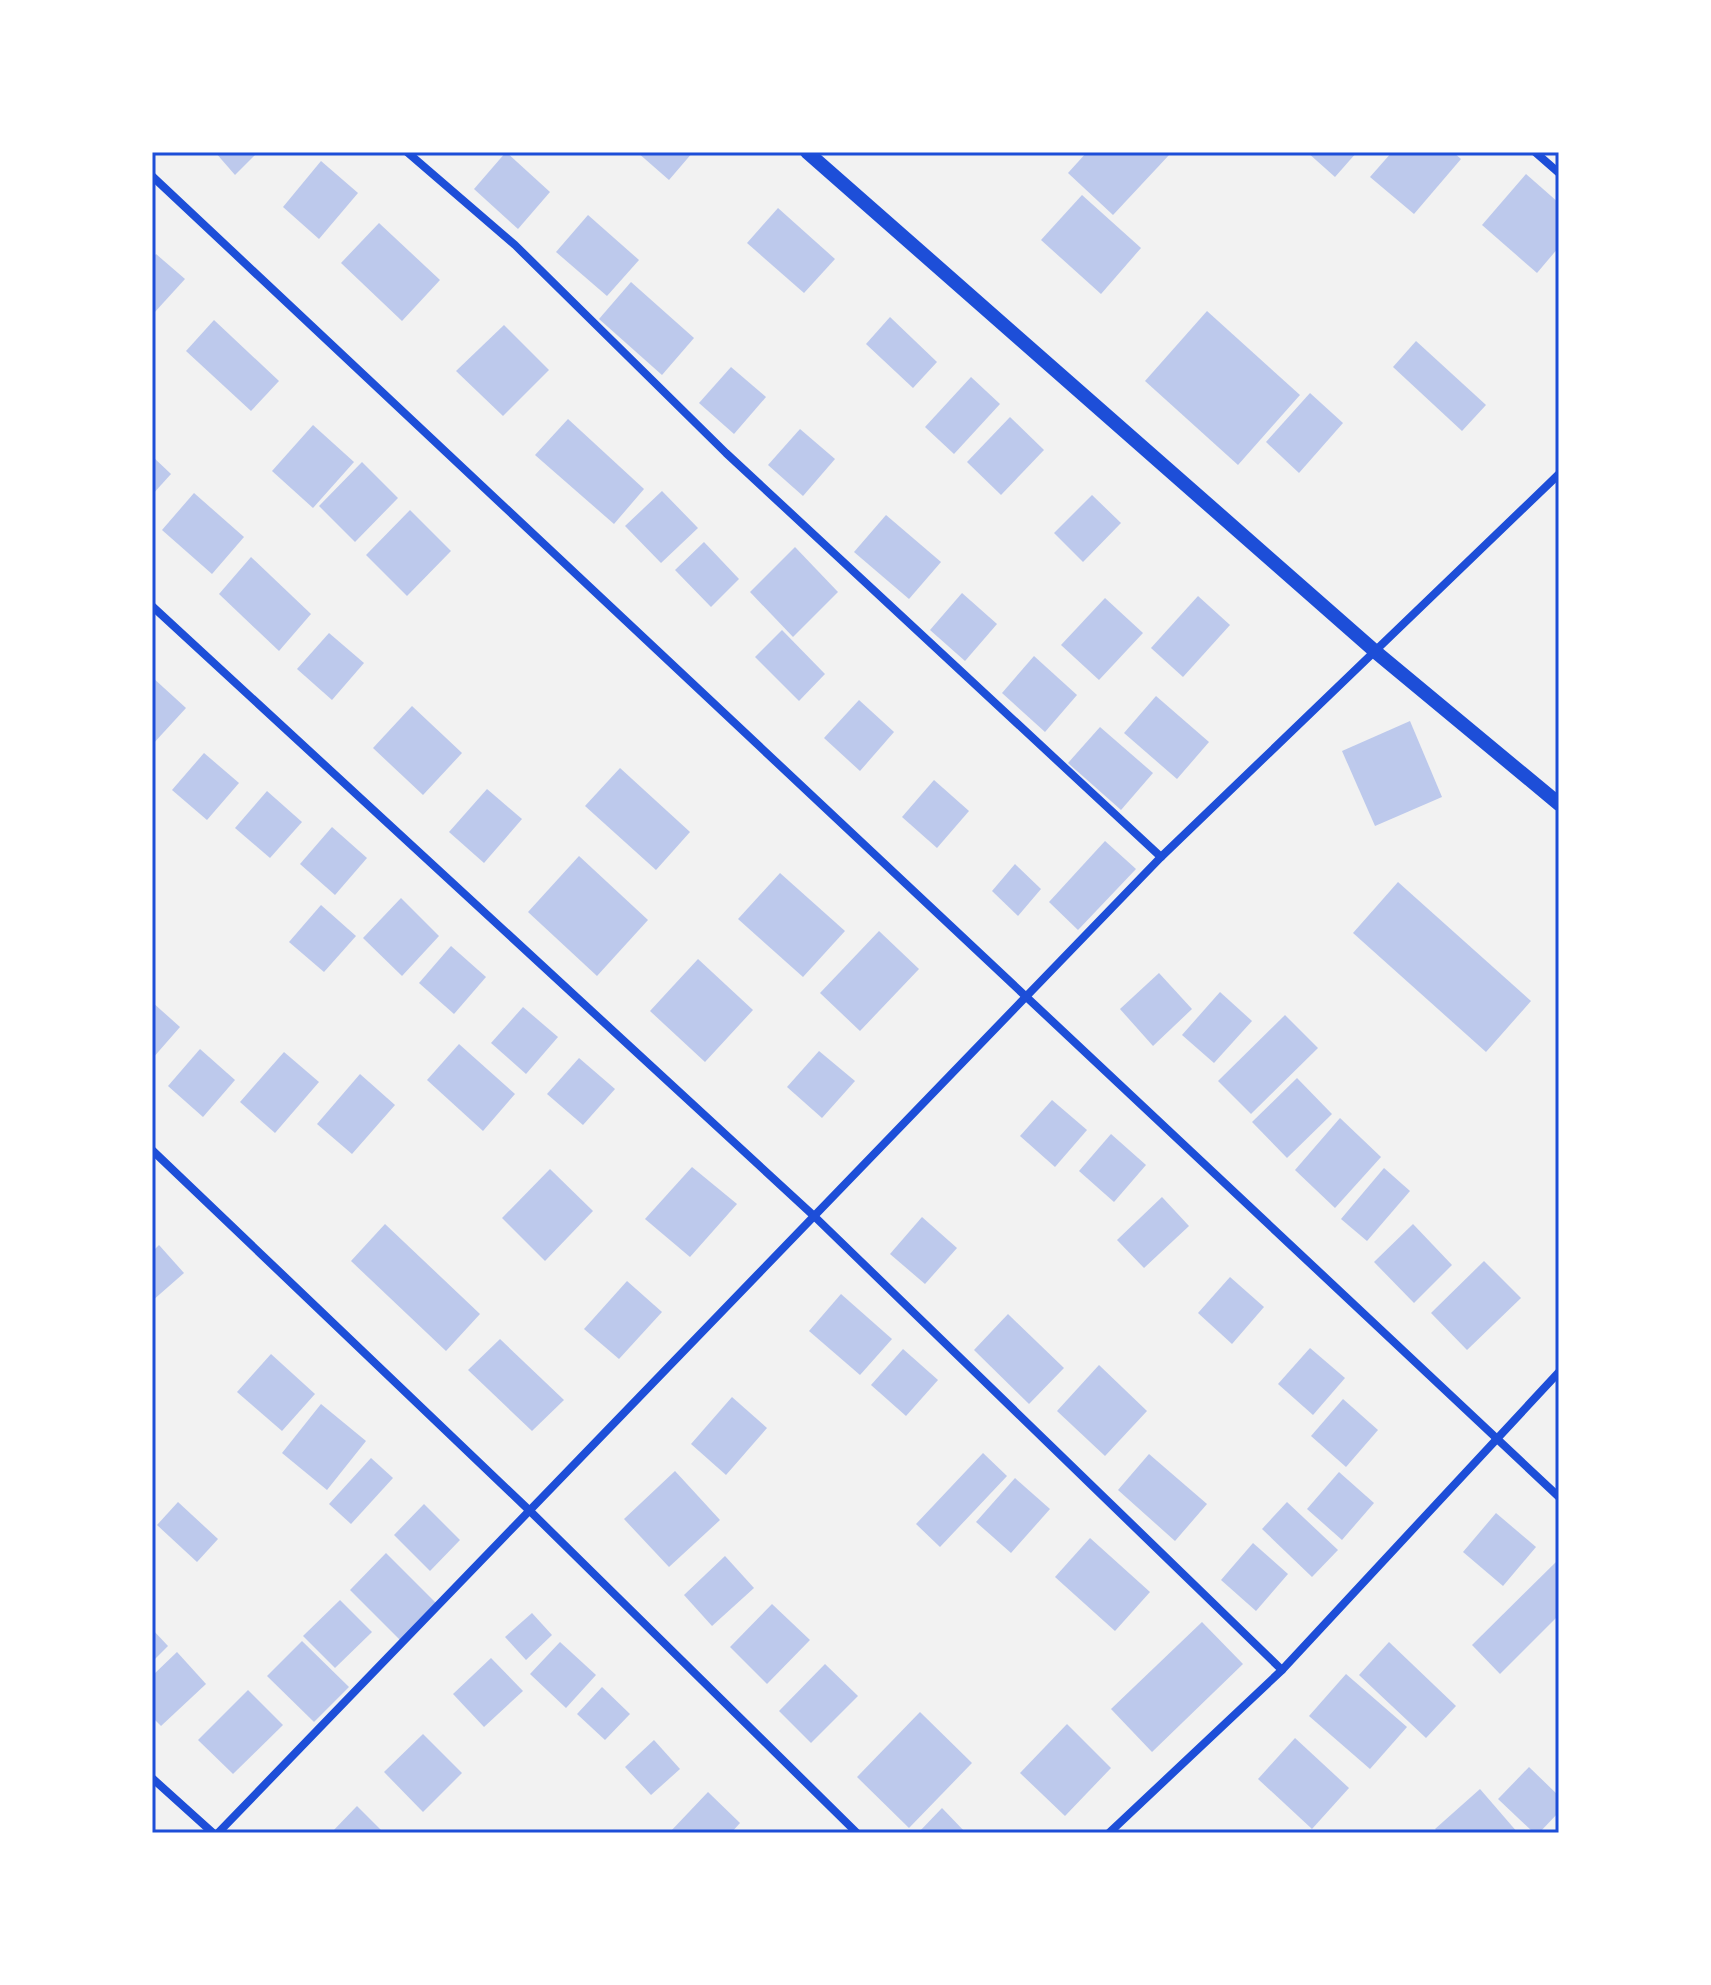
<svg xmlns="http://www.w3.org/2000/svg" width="1711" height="1985" viewBox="0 0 1711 1985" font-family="'PT Sans Narrow',sans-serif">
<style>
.building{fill:#bdc9ec}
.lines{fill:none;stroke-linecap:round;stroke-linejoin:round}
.minor{stroke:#1d4ed8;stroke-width:8}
.tertiary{stroke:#1d4ed8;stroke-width:14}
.neatline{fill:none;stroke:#1d4ed8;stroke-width:3}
</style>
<rect width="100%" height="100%" fill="#f2f2f2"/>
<g class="building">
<polygon points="215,152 258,152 235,175"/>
<polygon points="506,152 550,192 518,229 474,189"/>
<polygon points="637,152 693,152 669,180"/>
<polygon points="1087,152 1167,152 1170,154 1113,215 1068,173"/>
<polygon points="1307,152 1357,152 1335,177"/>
<polygon points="1392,152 1453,152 1461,159 1414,214 1370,177"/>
<polygon points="321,161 358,193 319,239 283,207"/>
<polygon points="1526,174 1559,203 1559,247 1537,273 1482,225"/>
<polygon points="1082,195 1141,248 1101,294 1041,240"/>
<polygon points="778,208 835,259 804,293 747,243"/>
<polygon points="588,215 639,260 607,296 556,252"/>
<polygon points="379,223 440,280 402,321 341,263"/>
<polygon points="156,254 185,279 154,313 152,259"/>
<polygon points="631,282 694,338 662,375 599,319"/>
<polygon points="1207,311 1300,395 1238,465 1145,381"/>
<polygon points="890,317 937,362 913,388 866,344"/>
<polygon points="214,320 279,381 251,411 186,351"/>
<polygon points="504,325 549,370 503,416 456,371"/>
<polygon points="1416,341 1486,405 1462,431 1393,367"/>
<polygon points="731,367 766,397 734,434 699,403"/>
<polygon points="971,377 1000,404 954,454 925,427"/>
<polygon points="1310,393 1343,423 1299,473 1266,442"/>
<polygon points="1010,417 1044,450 1001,495 967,462"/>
<polygon points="568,419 644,489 614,524 535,455"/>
<polygon points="313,425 354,462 313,508 272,471"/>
<polygon points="800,429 835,459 803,496 768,465"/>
<polygon points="152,456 171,474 152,495"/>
<polygon points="362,462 398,498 355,542 319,506"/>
<polygon points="662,491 698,528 661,563 625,526"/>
<polygon points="194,493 244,537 212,574 162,530"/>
<polygon points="1092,495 1121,523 1083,562 1054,533"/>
<polygon points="410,510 451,551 407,596 366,555"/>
<polygon points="886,515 941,562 909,599 854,552"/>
<polygon points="704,542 739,579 711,607 675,570"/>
<polygon points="795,547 838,592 793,637 750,592"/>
<polygon points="251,557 311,614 279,651 219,594"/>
<polygon points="962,593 997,624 965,661 930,630"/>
<polygon points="1198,596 1230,625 1183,677 1151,648"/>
<polygon points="1105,598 1143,633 1099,680 1061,645"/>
<polygon points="782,630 825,674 799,701 755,657"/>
<polygon points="329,633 364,663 332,700 297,669"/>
<polygon points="1034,656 1077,695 1045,732 1002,693"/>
<polygon points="152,677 186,708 152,745"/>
<polygon points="1156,696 1209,742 1177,779 1124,733"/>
<polygon points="859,700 894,732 860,771 824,738"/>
<polygon points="412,706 462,753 423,795 373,748"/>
<polygon points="1410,721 1442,797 1375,826 1342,751"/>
<polygon points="1100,727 1153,773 1121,810 1068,763"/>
<polygon points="204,753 239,783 207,820 172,790"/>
<polygon points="620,768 690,832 656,870 585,806"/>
<polygon points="934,780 969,811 937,848 902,817"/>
<polygon points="487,789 522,819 484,863 449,832"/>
<polygon points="267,791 302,822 270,858 235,828"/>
<polygon points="332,827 367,858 335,895 300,864"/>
<polygon points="1105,841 1136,869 1078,930 1049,902"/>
<polygon points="579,856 648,920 597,976 528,912"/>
<polygon points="1015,864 1041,889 1018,916 992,891"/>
<polygon points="780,873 845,931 803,977 738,919"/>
<polygon points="1398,882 1531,1001 1486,1052 1353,933"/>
<polygon points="401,898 439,936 402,976 363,938"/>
<polygon points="321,905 356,936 324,972 289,942"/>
<polygon points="879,931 919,969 860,1031 820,993"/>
<polygon points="451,946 486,977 454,1014 419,983"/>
<polygon points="698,959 753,1010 705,1062 650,1011"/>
<polygon points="1159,973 1192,1009 1153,1046 1120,1009"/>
<polygon points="1220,992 1252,1021 1214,1063 1182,1035"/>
<polygon points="152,1002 180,1027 152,1059"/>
<polygon points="523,1007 558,1037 526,1074 491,1043"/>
<polygon points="1285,1015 1318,1048 1251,1114 1218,1081"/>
<polygon points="459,1044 515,1094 483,1131 427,1080"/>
<polygon points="200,1049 235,1080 203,1117 168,1086"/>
<polygon points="819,1051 855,1081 822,1118 787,1087"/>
<polygon points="284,1052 319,1082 275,1133 240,1102"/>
<polygon points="579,1058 615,1089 583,1125 547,1094"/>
<polygon points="360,1074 395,1105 352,1154 317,1124"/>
<polygon points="1297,1078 1332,1114 1287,1158 1252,1122"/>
<polygon points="1052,1100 1087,1130 1055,1167 1020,1136"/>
<polygon points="1340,1118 1381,1157 1335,1208 1295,1170"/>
<polygon points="1111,1134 1146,1165 1114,1202 1079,1171"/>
<polygon points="692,1167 737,1204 690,1257 645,1219"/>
<polygon points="1384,1168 1410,1191 1367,1241 1341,1219"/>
<polygon points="550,1169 593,1211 545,1261 502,1218"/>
<polygon points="1162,1197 1189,1226 1144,1268 1117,1240"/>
<polygon points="922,1217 957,1248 925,1284 890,1254"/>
<polygon points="385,1224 480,1314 446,1351 351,1261"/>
<polygon points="1413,1224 1452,1265 1414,1303 1374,1262"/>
<polygon points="159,1245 184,1273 152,1301 152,1252"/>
<polygon points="1484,1261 1521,1298 1467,1350 1431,1313"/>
<polygon points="1230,1277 1264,1307 1232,1344 1198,1313"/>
<polygon points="627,1281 662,1312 619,1359 584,1329"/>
<polygon points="841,1294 892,1339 860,1375 809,1331"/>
<polygon points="1008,1314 1064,1368 1029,1404 974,1350"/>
<polygon points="500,1339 564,1400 532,1431 468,1370"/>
<polygon points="1310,1348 1345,1378 1313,1415 1278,1384"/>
<polygon points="903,1349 938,1380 906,1416 871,1385"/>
<polygon points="271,1354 315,1394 282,1431 237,1392"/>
<polygon points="1099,1365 1147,1411 1105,1456 1057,1411"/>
<polygon points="732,1397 767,1428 726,1475 691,1444"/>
<polygon points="1343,1399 1378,1430 1346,1467 1311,1436"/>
<polygon points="321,1404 366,1441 327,1490 282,1453"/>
<polygon points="983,1453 1007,1476 940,1547 916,1524"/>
<polygon points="1149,1454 1207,1504 1175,1541 1118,1490"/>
<polygon points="371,1458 393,1478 351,1524 329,1504"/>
<polygon points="675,1471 720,1520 669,1567 624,1519"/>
<polygon points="1339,1472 1374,1503 1342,1540 1307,1509"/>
<polygon points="1015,1478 1050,1509 1011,1553 976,1522"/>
<polygon points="178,1502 218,1539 197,1562 157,1525"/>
<polygon points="1287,1502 1338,1550 1312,1577 1262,1529"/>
<polygon points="424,1504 460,1540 430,1571 394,1535"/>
<polygon points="1496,1513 1536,1547 1503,1586 1463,1552"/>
<polygon points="1090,1538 1150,1592 1115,1631 1055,1577"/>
<polygon points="1253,1543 1288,1574 1256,1611 1221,1580"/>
<polygon points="386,1553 437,1604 401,1641 350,1590"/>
<polygon points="725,1556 754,1588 712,1626 684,1595"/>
<polygon points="1559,1559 1559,1615 1500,1674 1472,1645"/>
<polygon points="340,1600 372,1632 335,1668 303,1636"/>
<polygon points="772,1604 810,1640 767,1684 730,1647"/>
<polygon points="532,1613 552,1635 526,1660 505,1637"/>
<polygon points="1202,1622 1243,1664 1152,1752 1111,1709"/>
<polygon points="152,1629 168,1646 152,1662"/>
<polygon points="302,1641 349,1687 314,1722 267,1676"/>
<polygon points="560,1642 596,1675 566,1708 530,1674"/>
<polygon points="1389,1642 1456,1706 1426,1738 1359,1675"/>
<polygon points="177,1652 206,1684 161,1726 152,1717 152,1676"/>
<polygon points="491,1658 523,1691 484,1727 453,1694"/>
<polygon points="825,1664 858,1696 811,1743 779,1711"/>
<polygon points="1346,1674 1407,1727 1370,1769 1309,1716"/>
<polygon points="602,1687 630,1714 605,1740 577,1714"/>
<polygon points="248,1690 283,1725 233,1774 198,1740"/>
<polygon points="920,1712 972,1763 909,1828 857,1777"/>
<polygon points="1067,1724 1111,1768 1065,1816 1020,1773"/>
<polygon points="423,1734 462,1773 423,1812 384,1772"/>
<polygon points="1295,1738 1349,1788 1312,1829 1258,1779"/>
<polygon points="654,1740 680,1769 651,1795 625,1767"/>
<polygon points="1529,1767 1559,1796 1559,1812 1539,1833 1534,1833 1498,1799"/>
<polygon points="1480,1789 1518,1833 1439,1833 1435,1829"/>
<polygon points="708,1792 740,1823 731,1833 669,1833"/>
<polygon points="357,1806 384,1833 331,1833"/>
<polygon points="942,1808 966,1833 918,1833"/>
</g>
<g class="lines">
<g class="minor">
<polyline points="407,152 515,245 726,453 1161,857"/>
<polyline points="1535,152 1559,173"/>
<polyline points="152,176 1559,1497"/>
<polyline points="152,606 814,1216 1282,1670"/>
<polyline points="152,1150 531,1512 857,1833"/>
<polyline points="152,1778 213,1833"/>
<polyline points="218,1833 1161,857 1559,474"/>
<polyline points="1109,1833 1282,1670 1559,1372"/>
</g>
<polyline class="tertiary" points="807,152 1377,653 1559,804"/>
</g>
<rect width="1711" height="1985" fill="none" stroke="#ffffff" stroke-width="308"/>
<rect x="154" y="154" width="1403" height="1677" class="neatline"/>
</svg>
